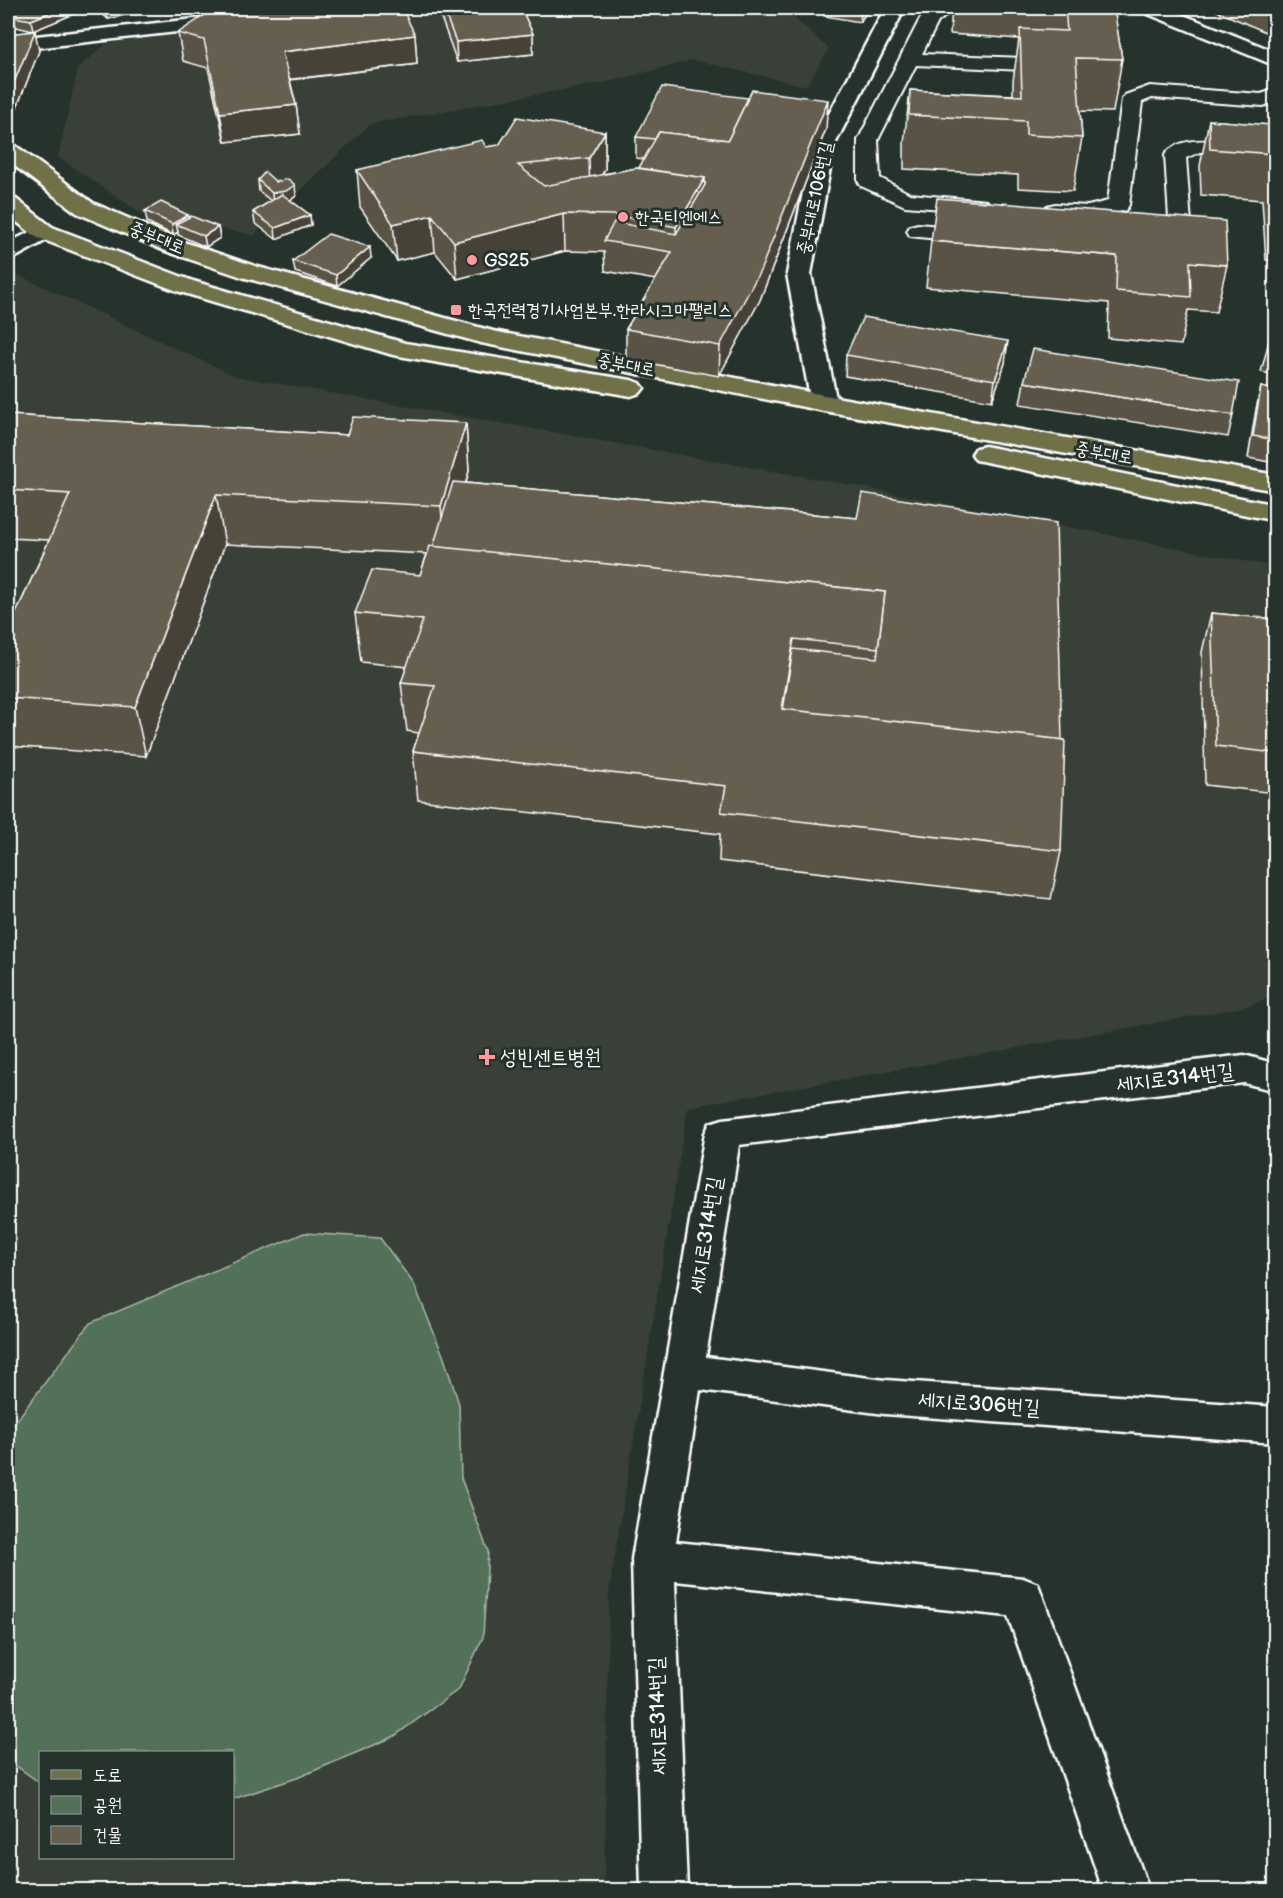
<svg xmlns="http://www.w3.org/2000/svg" width="1283" height="1898" viewBox="0 0 1283 1898" font-family="'Balsamiq Sans','Poor Story',sans-serif">
<style>
.built{fill:#394037;fill-rule:evenodd}
.green{fill:#537159;stroke:#a9b8ac;stroke-width:1.5}
.lines{fill:none;stroke-linecap:round;stroke-linejoin:round}
.lane-casing{stroke:#fff;stroke-width:4}
.street-casing{stroke:#fff;stroke-width:5}
.primary-casing{stroke:#fff;stroke-width:5}
.lane{fill:#26332d;fill-rule:evenodd}
.street{fill:#26332d;fill-rule:evenodd}
.primary{fill:#70704a;fill-rule:evenodd}
.wall{fill:#585244;stroke:#fff;stroke-width:1.5}
.shaded-wall{fill:#474237;stroke:#fff;stroke-width:1.5}
.building{fill:#665f4f;stroke:#fff;stroke-width:1.5}
.poi-dot{fill:#ff9aa2;stroke:#26332d;stroke-width:2}
.labels{text-anchor:middle;dominant-baseline:central;stroke-width:6;stroke-linejoin:round;paint-order:stroke}
.far-street-label{font-size:18px;fill:#fff;stroke:#26332d}
.far-poi-label{font-size:18px;fill:#fff;stroke:#26332d;text-anchor:start}
.poi-label{font-size:21px;fill:#fff;stroke:#26332d;text-anchor:start}
.street-label{font-size:21px;fill:#fff;stroke:#26332d}
</style>
<rect width="100%" height="100%" fill="#26332d"/>
<filter id="ink" filterUnits="userSpaceOnUse"><feTurbulence type="fractalNoise" baseFrequency=".0167" numOctaves="2"/><feDisplacementMap in="SourceGraphic" scale="12" xChannelSelector="R" yChannelSelector="G"/><feConvolveMatrix kernelMatrix="1 2 1 2 8 2 1 2 1" color-interpolation-filters="sRGB"/></filter>
<g filter="url(#ink)">
<g class="built">
<polygon points="396,8 783,8 829,49 806,86 692,60 613,81 370,124 254,235 144,215 58,157 78,68 107,43"/>
<path d="M18,275l217,101 621,110 419,81v429l-31,11 -556,100 -79,484 -5,299h-596v-1610zM40,1752h192v106h-192z"/>
</g>
<polygon class="green" points="304,1233 380,1238 414,1284 443,1355 459,1404 461,1478 488,1551 483,1637 459,1689 393,1737 297,1778 233,1799 232,1752 40,1752 40,1783 8,1760 8,1445 13,1425 90,1323"/>
<g class="lines">
<g class="lane-casing">
<g id="lane">
<polygon points="934,8 956,8 938,22 922,54 1024,58 1031,60 1034,64 1031,68 1024,70 916,65 878,140 880,178 910,194 987,201 990,206 987,211 979,212 905,206 861,186 858,181 858,140 920,19"/>
<polygon points="1150,86 1261,94 1276,89 1276,102 1263,106 1152,98 1142,102 1129,205 1126,210 1088,220 1047,216 1044,211 1047,206 1055,204 1088,206 1108,201 1122,99 1125,95"/>
<path d="M1276,138v12l-35,4 -41,-2 -14,6 6,78c-8,12 -24,22 -39,19l-3,-5 20,-16 -5,-79c15,-22 55,-12 77,-13 11,-1 22,-3 34,-4z"/>
<polygon points="918,224 974,229 982,231 985,236 982,241 974,243 910,236 907,231 910,226"/>
</g>
</g>
<g class="street-casing">
<g id="street">
<polygon points="885,8 905,8 834,146 811,274 837,403 833,408 824,411 815,408 811,403 787,274 812,146"/>
<polygon points="1140,8 1166,8 1276,52 1276,66 1143,12"/>
<polygon points="232,15 239,17 242,21 239,25 8,51 8,39"/>
<polygon points="44,225 52,227 56,232 52,237 16,257 8,259 8,243"/>
<polygon points="1244,1055 1276,1064 1276,1091 1244,1083 739,1145 706,1357 885,1380 1276,1407 1276,1443 885,1414 700,1390 676,1542 1023,1578 1038,1584 1149,1890 1103,1890 1008,1616 675,1581 687,1890 641,1890 632,1559 705,1133 710,1123 723,1119"/>
</g>
</g>
<g class="primary-casing">
<g id="primary">
<polygon points="8,144 16,146 93,203 181,241 258,267 493,331 824,395 1276,475 1276,491 824,411 481,343 242,277 165,251 77,213 8,161"/>
<polygon points="8,197 16,199 52,227 193,281 405,343 631,380 640,383 644,388 640,393 631,396 393,355 177,291 36,237 8,215"/>
<polygon points="985,446 1276,505 1276,521 976,460 972,454 976,448"/>
</g>
</g>
<use href="#lane" class="lane"/>
<use href="#street" class="street"/>
<use href="#primary" class="primary"/>
</g>
<g class="wall">
<polygon points="17,8 88,8 33,31 16,27 8,31 8,11"/>
<polygon points="95,8 154,8 108,19"/>
<polygon points="439,8 521,8 533,34 533,54 457,62 439,12"/>
<polygon points="825,8 869,8 860,22 824,16"/>
<polygon points="952,8 1114,8 1122,59 1113,112 1080,111 1082,138 1073,191 1018,188 1018,175 904,169 904,143 910,90 1013,95 1013,81 1019,39 950,34"/>
<polygon points="1210,8 1275,8 1275,32 1270,34"/>
<polygon points="178,33 415,35 417,64 290,80 296,105 300,134 225,142 208,68 183,61"/>
<polygon points="8,34 39,51 15,112 8,104"/>
<polygon points="1270,113 1275,113 1275,261 1266,260 1262,200 1201,195 1200,166 1209,120 1268,125"/>
<polygon points="826,129 760,300 719,376 626,359 626,329 656,280 605,271 604,252 565,251 457,279 435,252 397,261 360,207 357,170 486,147 605,132 605,169 602,174 639,168 644,159 636,158 636,137"/>
<polygon points="258,180 276,182 296,196 290,200 310,215 311,225 276,239 255,223 253,212 271,201 259,191"/>
<polygon points="145,211 188,217 218,227 220,238 206,247 178,235 178,232 173,235 147,222"/>
<polygon points="931,241 1227,265 1216,312 1188,310 1181,345 1108,338 1109,303 926,287"/>
<polygon points="371,258 337,286 295,272 293,261"/>
<polygon points="1275,325 1275,375 1261,372 1269,341"/>
<polygon points="846,355 1005,363 992,401 845,376"/>
<polygon points="1024,382 1233,415 1228,437 1020,404"/>
<polygon points="1261,387 1275,390 1275,463 1248,458 1256,409"/>
<polygon points="8,415 347,435 466,423 469,471 466,483 857,518 1061,851 1051,899 719,861 720,834 418,800 413,751 419,733 407,731 401,683 407,667 361,662 355,613 420,575 427,554 225,544 146,756 8,746 8,631 49,540 8,538"/>
<polygon points="1211,613 1275,619 1275,793 1205,785 1202,652"/>
</g>
<g class="shaded-wall">
<polygon points="61,8 88,8 33,31 31,20"/>
<polygon points="106,8 154,8 108,19"/>
<polygon points="179,8 211,8 179,11"/>
<polygon points="863,8 869,8 860,22 861,12"/>
<polygon points="1275,14 1275,32 1270,34"/>
<polygon points="14,17 16,27 8,31 8,19"/>
<polygon points="35,31 39,51 15,112 10,92"/>
<polygon points="533,34 533,54 457,62 456,42"/>
<polygon points="415,35 417,64 285,80 282,52"/>
<polygon points="828,100 826,129 760,300 719,376 720,346"/>
<polygon points="296,105 300,134 225,142 220,113"/>
<polygon points="605,132 605,169 590,195 589,158"/>
<polygon points="705,178 704,214 676,264 676,227"/>
<polygon points="295,185 296,196 287,202 273,204 272,193"/>
<polygon points="564,214 565,251 457,279 454,242"/>
<polygon points="188,215 190,226 176,224 178,232 173,235 172,224"/>
<polygon points="310,215 311,225 276,239 275,228"/>
<polygon points="432,215 435,252 397,261 393,224"/>
<polygon points="218,227 220,238 206,247 204,236"/>
<polygon points="370,247 371,258 337,286 336,275"/>
<polygon points="1008,341 1005,363 992,401 995,380"/>
<polygon points="466,423 469,471 445,554 441,506"/>
<polygon points="216,495 225,544 146,756 135,707"/>
</g>
<g class="building">
<polygon points="17,8 61,8 31,20 14,17 8,19 8,11"/>
<polygon points="270,8 402,8 415,35 282,52 296,105 220,113 204,40 178,33 205,15"/>
<polygon points="443,8 521,8 533,34 456,42"/>
<polygon points="834,8 863,8 861,12"/>
<polygon points="1065,8 1114,8 1122,59 1076,58 1082,138 1026,135 1026,121 909,115 910,90 1022,96 1020,29 1067,31"/>
<polygon points="1260,8 1275,8 1275,14"/>
<polygon points="35,31 10,92 8,88 8,34"/>
<polygon points="662,87 748,98 728,140 659,132 655,139 636,137"/>
<polygon points="752,90 828,100 761,269 720,346 626,329 672,252 604,241 614,222 676,234 705,185 705,178 639,168 659,132 728,140"/>
<polygon points="1270,113 1275,113 1275,193 1273,154 1210,149 1209,120 1271,125"/>
<polygon points="517,117 605,132 589,158 518,165 544,186 636,168 705,178 676,227 614,215 564,214 454,242 432,215 393,224 357,170 482,140 486,147 499,145"/>
<polygon points="265,172 276,182 288,179 295,185 286,191 272,193 258,180"/>
<polygon points="282,194 310,215 275,228 253,212"/>
<polygon points="937,198 1225,221 1227,265 1190,262 1191,297 1116,291 1117,256 931,241"/>
<polygon points="161,202 188,215 172,224 145,211"/>
<polygon points="191,216 218,227 204,236 176,224"/>
<polygon points="328,234 370,247 336,275 293,261"/>
<polygon points="863,317 1008,341 995,380 846,355"/>
<polygon points="1275,325 1275,343 1269,341"/>
<polygon points="1033,349 1239,382 1233,415 1024,382"/>
<polygon points="1261,387 1275,390 1275,440 1253,436"/>
<polygon points="8,415 347,435 353,417 466,423 441,506 216,495 135,707 8,698 8,631 70,494 8,490"/>
<polygon points="453,482 857,518 862,493 1056,523 1062,740 783,710 793,649 877,658 885,592 433,547"/>
<polygon points="430,546 885,592 878,648 794,639 782,709 1065,740 1061,851 721,812 726,786 413,751 435,686 401,683 423,620 355,613 372,570 420,575"/>
<polygon points="1211,613 1275,619 1275,753 1216,746"/>
</g>
</g>
<g class="poi-dot">
<circle cx="623" cy="217" r="6"/>
<circle cx="472" cy="260" r="6"/>
<rect x="450" y="304" width="12" height="12" rx="3"/>
<path d="M484 1048h6v6h6v6h-6v6h-6v-6h-6v-6h6z"/>
</g>
<g class="labels">
<g class="far-street-label">
<text transform="translate(815 198) rotate(-78)">중부대로106번길</text>
<text transform="translate(157 238) rotate(22)">중부대로</text>
<text transform="translate(626 365) rotate(11)">중부대로</text>
<text transform="translate(1104 453) rotate(10)">중부대로</text>
</g>
<g class="far-poi-label">
<text x="635" y="217">한국티엔에스</text>
<text x="484" y="260">GS25</text>
<text x="468" y="310">한국전력경기사업본부.한라시그마팰리스</text>
</g>
<g class="poi-label">
<text x="500" y="1057">성빈센트병원</text>
</g>
<g class="street-label">
<text transform="translate(1175 1078) rotate(-7)">세지로314번길</text>
<text transform="translate(706 1235) rotate(-81)">세지로314번길</text>
<text transform="translate(979 1404) rotate(4)">세지로306번길</text>
<text transform="translate(658 1716) rotate(-92)">세지로314번길</text>
</g>
</g>
<rect width="1283" height="1898" fill="none" stroke="#26332d" stroke-width="30"/>
<rect x="15" y="15" width="1253" height="1868" fill="none" stroke="#fff" stroke-width="2" filter="url(#ink)"/>
<rect x="39" y="1751" width="195" height="108" fill="#26332d" stroke="#7d8581" stroke-width="1.5"/>
<rect x="51" y="1770" width="30" height="9" fill="#70704a" stroke="#7d8581" stroke-width="1.5"/>
<text x="93" y="1781" font-size="18" fill="#ffffff">도로</text>
<rect x="51" y="1796" width="30" height="18" fill="#537159" stroke="#7d8581" stroke-width="1.5"/>
<text x="93" y="1811" font-size="18" fill="#ffffff">공원</text>
<rect x="51" y="1826" width="30" height="18" fill="#665f4f" stroke="#7d8581" stroke-width="1.5"/>
<text x="93" y="1841" font-size="18" fill="#ffffff">건물</text>
</svg>
